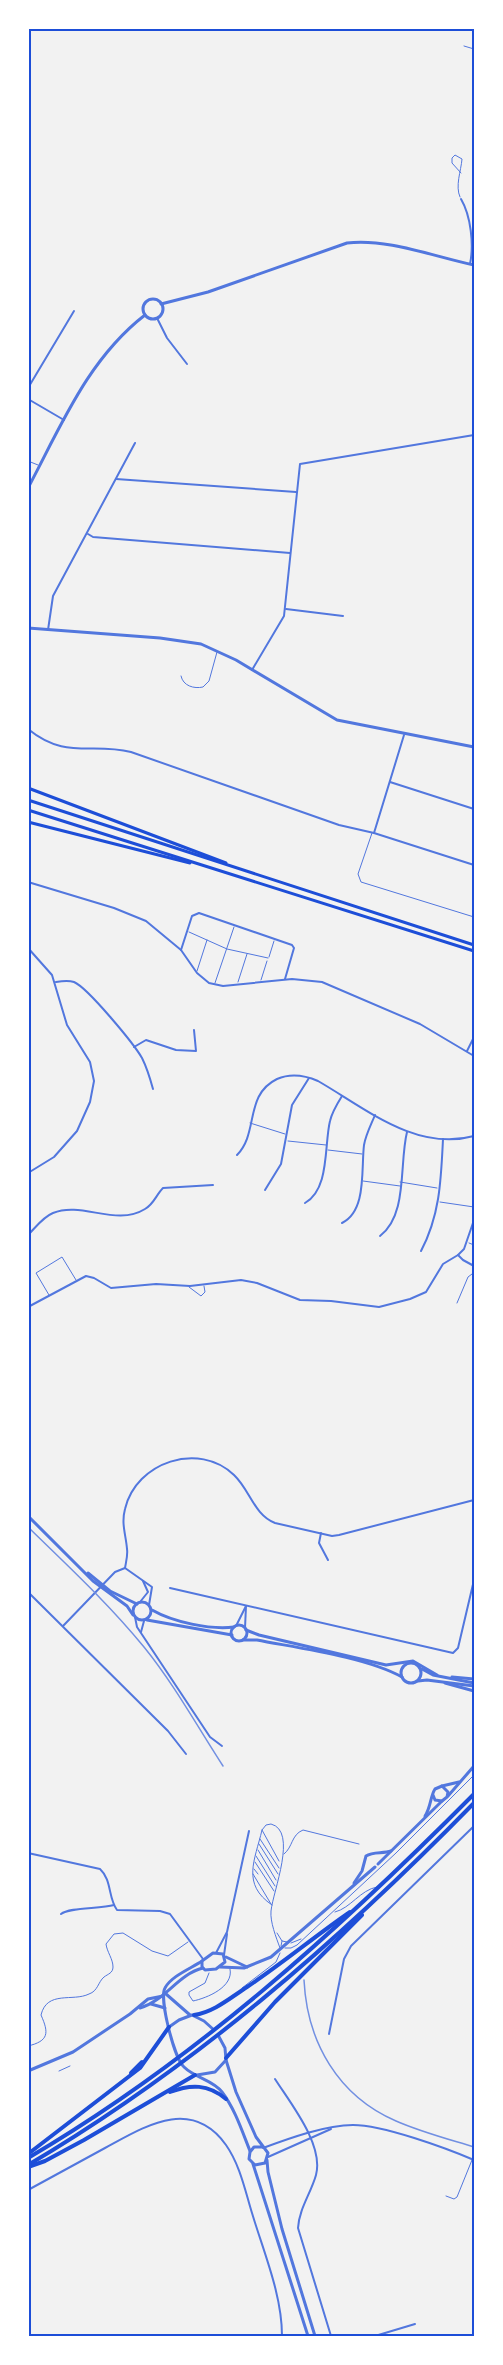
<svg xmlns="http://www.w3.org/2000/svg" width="503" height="2365" viewBox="0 0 503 2365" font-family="'Asap Condensed',sans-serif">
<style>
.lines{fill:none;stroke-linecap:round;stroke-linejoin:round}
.service{stroke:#5277de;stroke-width:1}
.minor{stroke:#5277de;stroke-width:2}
.tertiary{stroke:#5277de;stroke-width:3}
.primary{stroke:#1d4ed8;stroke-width:3}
.trunk{stroke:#1d4ed8;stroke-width:4}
.tram{stroke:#7290e2;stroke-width:1.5}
.neatline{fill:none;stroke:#1d4ed8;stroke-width:2}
</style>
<rect width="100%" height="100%" fill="#f2f2f2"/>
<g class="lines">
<g class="service">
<polyline points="464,46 474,49"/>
<path d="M460,197c-5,-11 1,-26 2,-38l-7,-4 -3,3v5l9,10"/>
<polyline points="28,461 38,465"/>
<path d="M181,676c2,10 13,13 22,11l6,-6 8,-29"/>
<polyline points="372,833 358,874 361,882 474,917"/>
<polyline points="189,932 227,949 268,958"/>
<polyline points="269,957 274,941"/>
<polyline points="197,971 207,940"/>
<polyline points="261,980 267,961"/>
<polyline points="238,982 247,954"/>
<polyline points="215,983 234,927"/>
<polyline points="250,1123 285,1134"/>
<polyline points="288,1141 326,1145"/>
<polyline points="328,1150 362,1154"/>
<polyline points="363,1181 400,1186"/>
<polyline points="400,1182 437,1188"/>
<polyline points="440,1202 474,1207"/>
<polyline points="469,1243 474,1245"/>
<polyline points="189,1287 201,1296 205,1292 204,1286"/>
<polyline points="49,1295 36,1273 62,1257 76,1280"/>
<polyline points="457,1303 468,1277 472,1274"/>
<polyline points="262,1830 279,1861"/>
<polyline points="260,1839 279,1868"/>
<polyline points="259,1844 278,1874"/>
<polyline points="258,1850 276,1880"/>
<path d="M284,1854c9,-7 7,-19 19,-24l56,14"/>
<polyline points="256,1856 275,1886"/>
<polyline points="255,1862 274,1891"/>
<polyline points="254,1869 258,1874"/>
<polyline points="253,1874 271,1904"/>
<path d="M272,1905c-31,-21 -17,-45 -10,-75l4,-5 5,-1c27,7 2,67 0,87 -1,11 5,26 9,37"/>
<path d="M335,1912c16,-4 25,-22 42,-25"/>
<polyline points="277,1933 282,1941 287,1942"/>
<polyline points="291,1943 301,1939"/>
<polyline points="281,1946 282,1941"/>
<polyline points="285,1948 291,1948 297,1945 396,1853 474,1775"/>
<path d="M209,1973l-4,10 -16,9v3l4,6c14,-3 41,-14 37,-32"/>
<polyline points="242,1988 276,1962 280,1953"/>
<path d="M28,2046c21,-5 21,-13 13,-31 6,-25 32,-13 48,-21 9,-3 9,-12 15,-17 4,-3 9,-4 9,-10 0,-8 -6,-15 -7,-23l8,-10 9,-1 29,18 16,5 20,-14"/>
<polyline points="59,2071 70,2066"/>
<polyline points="446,2196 454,2199 457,2197 472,2160"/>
</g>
<g class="minor">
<path d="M461,199c10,17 13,46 9,65"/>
<polyline points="157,318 167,338 187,364"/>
<polyline points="28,388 74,311"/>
<polyline points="28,399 64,420"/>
<polyline points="116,479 296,492"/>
<polyline points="88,534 93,537 290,553"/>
<polyline points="286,609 343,616"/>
<polyline points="48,630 53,596 135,443"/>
<polyline points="252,670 284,616 300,464 474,435"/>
<path d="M28,729c38,31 63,13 103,23l208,73 35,8 100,32"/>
<polyline points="390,782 474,809"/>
<polyline points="374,833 404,735"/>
<polyline points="28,882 114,908 146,921 181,950 197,973 209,983 223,986 292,979 322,982 420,1024 474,1056"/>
<polyline points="28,948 52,975 67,1025 90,1062 94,1081 90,1102 77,1131 54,1157 28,1173"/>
<polyline points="181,950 192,916 199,913 292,945 294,948 285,979"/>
<path d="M56,982c6,-1 12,-2 18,0 14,6 60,62 68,76 5,10 8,20 11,31"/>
<polyline points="134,1047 146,1040 176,1050 196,1051 194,1030"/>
<polyline points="467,1051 474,1037"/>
<path d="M237,1155c22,-22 7,-60 40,-76 14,-6 27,-4 41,2 47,27 98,71 156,55"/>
<polyline points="265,1190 281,1164 292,1105 309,1078"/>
<path d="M305,1203c25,-14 19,-58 25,-82 2,-9 7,-17 12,-25"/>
<path d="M342,1223c25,-12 19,-54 22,-78 2,-11 7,-20 11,-30"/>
<path d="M28,1235c8,-8 15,-18 25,-22 29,-12 63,14 92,-4 9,-5 11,-14 18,-21l50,-3"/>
<path d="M380,1236c28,-21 19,-72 27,-104"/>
<path d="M421,1251c19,-36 20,-71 22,-112"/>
<polyline points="458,1255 463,1260 474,1266"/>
<polyline points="28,1307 86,1276 94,1278 111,1288 156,1284 190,1286 241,1280 257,1283 300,1300 331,1301 379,1307 410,1299 426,1292 443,1264 458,1255 464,1249 474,1220"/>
<polyline points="321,1533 319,1543 328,1560"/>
<path d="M125,1568c1,-6 3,-13 2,-19 -1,-14 -6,-25 -2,-40 11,-47 74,-68 109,-34 16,15 20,40 41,48l57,13 7,-1 135,-35"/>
<polyline points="170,1588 453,1653 458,1648 474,1580"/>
<polyline points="28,1592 168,1731 186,1754"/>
<polyline points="140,1602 148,1592 143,1581"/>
<polyline points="135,1617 137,1627 210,1737 222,1746"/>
<polyline points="63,1626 115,1572 125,1568 152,1587 149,1605"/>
<polyline points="236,1626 246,1606"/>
<polyline points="245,1628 246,1606"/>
<polyline points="141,1632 144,1621"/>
<path d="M28,1853l72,16c12,11 8,29 17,41l43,1 10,3 33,45"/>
<path d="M61,1914c8,-7 39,-5 53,-9"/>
<polyline points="216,1953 227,1932 249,1831"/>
<polyline points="224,1955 227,1934"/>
<polyline points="329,2034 344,1959 351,1946 474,1826"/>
<path d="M275,2079c16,25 49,66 41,96 -5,18 -17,34 -18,53l33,108"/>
<path d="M263,2148c27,-10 63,-23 90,-23 30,0 93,23 121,35"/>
<polyline points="268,2157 331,2129"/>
<path d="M28,2190c26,-14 51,-28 77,-42 39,-21 86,-52 121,-3 14,20 19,45 26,68 12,40 30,82 30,123"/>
<polyline points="375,2336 415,2324"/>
</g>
<g class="tertiary">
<circle cx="153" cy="309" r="10"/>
<path d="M161,304l47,-12 139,-49c40,-5 88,14 127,22"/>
<path d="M28,488c33,-62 60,-129 117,-173"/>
<polyline points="28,628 160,638 201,644 236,660 337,720 474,747"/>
<polyline points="28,1516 93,1581 127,1606 133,1615"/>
<polyline points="88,1573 110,1591 137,1604"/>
<circle cx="142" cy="1611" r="9"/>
<path d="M152,1610c21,12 58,20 82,17"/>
<polyline points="147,1620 232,1635"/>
<circle cx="239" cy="1633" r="8"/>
<polyline points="246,1630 259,1635 386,1665 413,1661 437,1675"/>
<path d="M243,1640h14c41,8 109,17 145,37"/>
<circle cx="411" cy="1673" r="10"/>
<polyline points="422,1669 433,1675 474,1683"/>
<polyline points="452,1677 474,1679"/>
<polyline points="418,1681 427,1680 474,1686"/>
<polyline points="445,1683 474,1691"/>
<polyline points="442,1786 459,1782"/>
<polyline points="448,1796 474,1766"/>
<path d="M425,1816c6,-9 5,-19 10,-27l7,-3 6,6 -1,5 -5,4 -7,-1 -2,-5"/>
<polyline points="378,1864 442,1801"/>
<path d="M354,1883l8,-12 4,-15c7,-5 17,-2 25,-5"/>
<polygon points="213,1953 223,1954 225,1962 216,1969 205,1970 202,1967 202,1961"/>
<polyline points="226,1957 247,1967"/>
<path d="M202,1961c-10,7 -31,15 -37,27 -6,10 9,70 19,79 11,11 29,13 38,25 13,17 20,39 28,59"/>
<polyline points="220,1967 244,1968 271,1957 375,1867"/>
<polyline points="166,1994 190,2015"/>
<polyline points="151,2004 165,2008"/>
<path d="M140,2008c25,-7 38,-34 63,-40"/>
<polyline points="169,2027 179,2020 192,2015 204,2021 214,2030"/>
<polyline points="226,2060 236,2092 256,2137 268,2153 265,2163 255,2165 249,2159 250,2152 254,2147 262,2147"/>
<polyline points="28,2071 73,2052 130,2014 148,1999 163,1996"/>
<polyline points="197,2075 215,2072 226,2060 225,2048 218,2035"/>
<polyline points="267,2160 268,2172 282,2229 315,2336"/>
<polyline points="253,2164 308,2336"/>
</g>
<g class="primary">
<polyline points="28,788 226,863"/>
<polyline points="28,800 474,945"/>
<polyline points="28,810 474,951"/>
<polyline points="28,822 190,863"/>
</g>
<g class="trunk">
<path d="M194,2015c20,-3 36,-17 53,-28 36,-24 68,-51 103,-75"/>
<polyline points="226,2058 275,2002 362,1915"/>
<polyline points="131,2073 142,2062"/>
<path d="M170,2092c21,-8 38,-8 56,7"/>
<polyline points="28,2154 140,2068 169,2027"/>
<path d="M28,2158c167,-98 311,-228 446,-364"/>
<path d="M28,2165c166,-98 312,-225 446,-362"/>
<polyline points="28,2167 45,2161 84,2140 195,2075"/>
</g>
<g class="tram">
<path d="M28,1527c40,39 81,77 116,120 30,37 53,79 79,119"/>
<path d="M304,1980c3,62 34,116 92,141 25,11 52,18 78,26"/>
</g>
</g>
<rect width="503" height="2365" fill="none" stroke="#ffffff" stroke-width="60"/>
<rect x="30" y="30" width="443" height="2305" class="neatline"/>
</svg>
